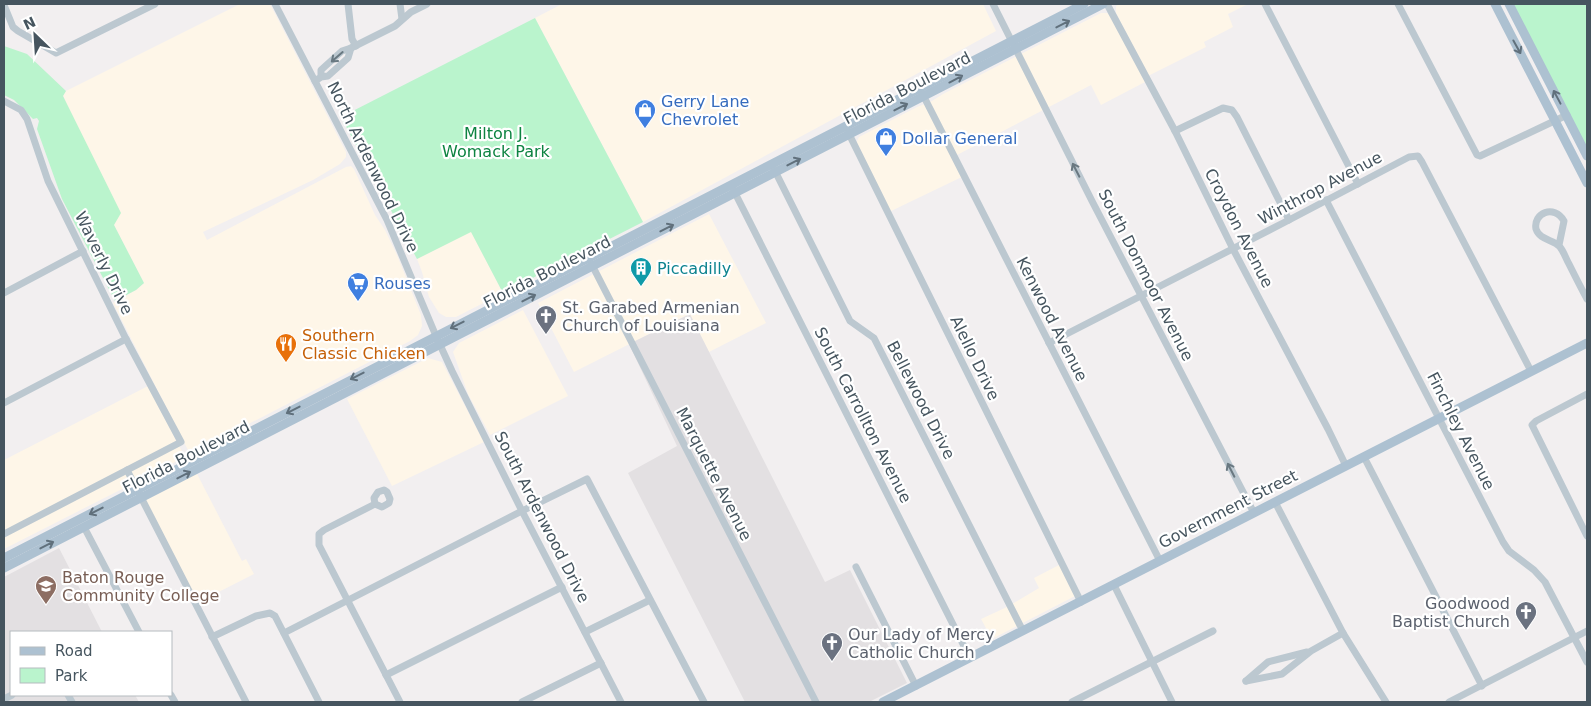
<svg xmlns="http://www.w3.org/2000/svg" width="1591" height="706" viewBox="0 0 1591 706" font-family="'DejaVu Sans',sans-serif">
<style>
.commercial{fill:#fef6e8}
.education{fill:#e3e0e2}
.green{fill:#baf4cd}
.lines{fill:none;stroke-linecap:round;stroke-linejoin:round}
.minor{stroke:#bcc8d0;stroke-width:7}
.major{stroke:#adc1d1;stroke-width:9}
.oneway{stroke:#60707c}
.oneway2{stroke:#697881}
.labels{text-anchor:middle;dominant-baseline:central;stroke-width:4.5;stroke-linejoin:round;paint-order:stroke}
.street-label{font-size:16px;fill:#46555f;stroke:#fff}
.shop-label{font-size:16px;fill:#366cbe;stroke:#fff;text-anchor:start}
.park-label{font-size:16px;fill:#0d8341;stroke:#fff}
.culture-label{font-size:16px;fill:#0d838f;stroke:#fff;text-anchor:start}
.worship-label{font-size:16px;fill:#5b616d;stroke:#fff;text-anchor:start}
.food-label{font-size:16px;fill:#c56008;stroke:#fff;text-anchor:start}
.education-label{font-size:16px;fill:#785e54;stroke:#fff;text-anchor:start}
</style>
<rect width="100%" height="100%" fill="#f2eff0"/>
<g class="commercial">
<polygon points="240,4 270,4 346,152 346,157 340,164 313,180 203,232 207,240 346,167 351,166 354,169 375,215 385,230 397,255 421,315 422,326 418,335 410,341 190,454 113,303 136,290 144,283 114,225 63,95 66,91"/>
<polygon points="562,4 983,4 996,31 643,222 535,18"/>
<polygon points="1119,4 1248,4 1228,14 1233,27 1204,42 1206,47 1148,76 1116,13 1116,6"/>
<polygon points="1101,13 1107,13 1114,19 1145,82 1101,105 1091,85 957,155 966,175 889,212 856,143 859,137 917,107 932,101 943,94"/>
<polygon points="709,214 766,323 709,352 689,314 574,372 538,303"/>
<polygon points="471,231 503,293 456,317 446,317 439,313 429,297 422,272 417,259"/>
<polygon points="523,310 568,396 490,435 468,394 453,352 459,343"/>
<polygon points="428,358 442,362 484,442 392,486 347,399"/>
<polygon points="148,386 185,457 4,549 4,460"/>
<polygon points="195,470 242,561 246,559 254,574 195,604 141,497"/>
<polygon points="1059,565 1075,596 992,639 981,619 1007,607 1039,588 1034,578"/>
</g>
<g class="education">
<polygon points="690,314 825,582 850,570 907,683 869,702 745,702 628,473 677,446 629,344"/>
<polygon points="59,548 102,632 11,632 11,695 135,695 139,702 4,702 4,577"/>
</g>
<g class="green">
<polygon points="1512,4 1587,4 1587,151"/>
<polygon points="535,18 643,222 503,293 471,232 417,259 341,117"/>
<polygon points="4,46 27,54 66,91 63,96 121,213 114,225 144,283 136,290 115,301 62,199 37,129 39,121 37,118 33,119 14,100 4,95"/>
</g>
<g class="lines">
<g class="minor">
<polyline points="275,4 387,220 436,336 452,371 522,511 621,702"/>
<polyline points="348,4 352,39 356,46"/>
<polyline points="400,4 402,19"/>
<polyline points="993,4 1092,201 1254,513"/>
<polyline points="1107,4 1175,131 1233,249 1328,429 1346,466"/>
<polyline points="1265,4 1358,184"/>
<polyline points="1398,4 1477,155 1480,156 1567,115"/>
<polyline points="4,5 13,27 18,31 56,53 155,4"/>
<polyline points="351,48 395,26 411,12 427,4"/>
<polyline points="315,81 321,77 328,76 348,58 351,48 342,51 321,70 321,77"/>
<polyline points="922,93 1160,561"/>
<polyline points="4,101 21,110 27,119 48,181 126,339 181,442 4,534"/>
<polyline points="1175,131 1223,108 1232,110 1237,117 1289,220"/>
<polyline points="848,132 1081,602"/>
<polyline points="774,169 850,321 874,338 1023,631"/>
<polyline points="733,189 970,658"/>
<polyline points="1326,200 1503,542 1509,551 1534,570 1545,582 1587,662"/>
<path d="M1559,245l5,-24c-10,-17 -31,-8 -28,8 4,12 18,10 24,18 4,5 6,12 9,17 6,12 12,24 18,35"/>
<polyline points="591,263 816,702"/>
<polyline points="4,293 83,251"/>
<polyline points="1049,343 1289,220 1409,157 1418,156 1422,162 1531,371"/>
<polyline points="1587,394 1536,421 1532,425 1587,536"/>
<polyline points="4,403 126,339"/>
<polyline points="1364,457 1482,686"/>
<polyline points="127,470 246,702"/>
<polyline points="1275,502 1343,633 1386,702"/>
<polyline points="375,504 382,507 389,503 390,499 387,492 384,490 378,492 374,498 375,504 324,530 319,534 319,545 400,702"/>
<polyline points="84,527 139,632"/>
<polyline points="856,567 916,686"/>
<polyline points="1114,585 1172,702"/>
<polyline points="585,632 650,600"/>
<polyline points="284,633 522,511 587,479 704,702"/>
<polyline points="212,637 256,616 270,613 275,616 319,702"/>
<polyline points="386,675 562,587"/>
<polyline points="1246,681 1282,674 1311,651 1343,633"/>
<polyline points="1246,681 1268,662 1307,652"/>
<polyline points="68,695 72,702"/>
<polyline points="171,695 175,702"/>
<polyline points="4,699 12,695"/>
<polyline points="522,702 601,663"/>
<polyline points="1072,702 1213,631"/>
<polyline points="1449,702 1587,631"/>
</g>
<g class="major">
<polyline points="1495,4 1587,183"/>
<polyline points="1509,4 1587,156"/>
<polyline points="4,558 1084,4"/>
<polyline points="4,568 1103,4"/>
<polyline points="883,702 1587,343"/>
</g>
</g>
<defs><path id="oneway-shaft" d="M-6 0H5M1.5-3L5.5 0L1.5 3" fill="none" stroke-width="1.6" stroke-linecap="round" stroke-linejoin="round" transform="scale(1.25)"/></defs>
<g class="oneway">
<use href="#oneway-shaft" transform="translate(1063 24) rotate(-27)"/>
<use href="#oneway-shaft" transform="translate(1517 47) rotate(61)"/>
<use href="#oneway-shaft" transform="translate(956 79) rotate(-28)"/>
<use href="#oneway-shaft" transform="translate(1557 97) rotate(-118)"/>
<use href="#oneway-shaft" transform="translate(901 107) rotate(-27)"/>
<use href="#oneway-shaft" transform="translate(794 162) rotate(-27)"/>
<use href="#oneway-shaft" transform="translate(667 228) rotate(-27)"/>
<use href="#oneway-shaft" transform="translate(529 298) rotate(-27)"/>
<use href="#oneway-shaft" transform="translate(457 325) rotate(153)"/>
<use href="#oneway-shaft" transform="translate(357 376) rotate(153)"/>
<use href="#oneway-shaft" transform="translate(293 410) rotate(153)"/>
<use href="#oneway-shaft" transform="translate(184 475) rotate(-27)"/>
<use href="#oneway-shaft" transform="translate(96 511) rotate(153)"/>
<use href="#oneway-shaft" transform="translate(47 545) rotate(-27)"/>
</g>
<g class="oneway2">
<use href="#oneway-shaft" transform="translate(337 57) rotate(139)"/>
<use href="#oneway-shaft" transform="translate(1076 170) rotate(-117)"/>
<use href="#oneway-shaft" transform="translate(1231 470) rotate(-117)"/>
</g>
<defs>
<g id="shop-pin" transform="scale(1.125)"><path d="M0 17L-7.5 6A9.5 9.5 0 1 1 7.5 6Z" fill="#3f7fe0" stroke="#fff"/><path d="M-5-2.5h2.3a2.7 3.5 0 0 1 5.4 0H5L5.5 6h-11ZM-1.5-2.5h3a1.5 2.3 0 0 0-3 0Z" fill="#fff"/></g>
<g id="building-pin" transform="scale(1.125)"><path d="M0 17L-7.5 6A9.5 9.5 0 1 1 7.5 6Z" fill="#0f9aa8" stroke="#fff"/><path d="M-4-6H4V6H1V3H-1V6H-4ZM-2.5-4.3h1.7v1.8h-1.7ZM.8-4.3h1.7v1.8H.8ZM-2.5-1h1.7V.8h-1.7ZM.8-1h1.7V.8H.8Z" fill="#fff"/></g>
<g id="supermarket-pin" transform="scale(1.125)"><path d="M0 17L-7.5 6A9.5 9.5 0 1 1 7.5 6Z" fill="#3f7fe0" stroke="#fff"/><path d="M-6-5.5h2.5l.6 2H6L4.5 2H-2.5L-4.4-4H-6ZM-1.5 3.2a1.3 1.3 0 1 0 .1 0ZM3 3.2a1.3 1.3 0 1 0 .1 0Z" fill="#fff"/></g>
<g id="church-pin" transform="scale(1.125)"><path d="M0 17L-7.5 6A9.5 9.5 0 1 1 7.5 6Z" fill="#6b7280" stroke="#fff"/><path d="M-1.2-6h2.4v3.5h3.3v2.4h-3.3V6h-2.4V-.1h-3.3v-2.4h3.3Z" fill="#fff"/></g>
<g id="restaurant-pin" transform="scale(1.125)"><path d="M0 17L-7.5 6A9.5 9.5 0 1 1 7.5 6Z" fill="#e8710a" stroke="#fff"/><path d="M-5-6h1v4h1v-4h1v4h1v-4h1v5L-1.5 .5V6h-2V.5L-5-1ZM5-6V6H3V1.5H1.5Q1.5-4 5-6Z" fill="#fff"/></g>
<g id="university-pin" transform="scale(1.125)"><path d="M0 17L-7.5 6A9.5 9.5 0 1 1 7.5 6Z" fill="#8d6e63" stroke="#fff"/><path d="M0-5L7-2L0 1L-7-2ZM-4 1L0 2.5L4 1V4Q0 6-4 4Z" fill="#fff"/></g>
</defs>
<g fill-rule="evenodd">
<use href="#shop-pin" x="645" y="110"/>
<use href="#shop-pin" x="886" y="138"/>
<use href="#building-pin" x="641" y="268"/>
<use href="#supermarket-pin" x="358" y="283"/>
<use href="#church-pin" x="546" y="316"/>
<use href="#restaurant-pin" x="286" y="344"/>
<use href="#university-pin" x="46" y="586"/>
<use href="#church-pin" x="1526" y="612"/>
<use href="#church-pin" x="832" y="643"/>
</g>
<g class="labels">
<g class="street-label">
<text transform="translate(907 88) rotate(-27)">Florida Boulevard</text>
<text transform="translate(373 167) rotate(64)">North Ardenwood Drive</text>
<text transform="translate(1320 188) rotate(-28)">Winthrop Avenue</text>
<text transform="translate(1239 228) rotate(63)">Croydon Avenue</text>
<text transform="translate(104 263) rotate(64)">Waverly Drive</text>
<text transform="translate(547 272) rotate(-27)">Florida Boulevard</text>
<text transform="translate(1146 275) rotate(63)">South Donmoor Avenue</text>
<text transform="translate(1052 319) rotate(63)">Kenwood Avenue</text>
<text transform="translate(975 358) rotate(64)">Alello Drive</text>
<text transform="translate(921 400) rotate(63)">Bellewood Drive</text>
<text transform="translate(863 415) rotate(63)">South Carrollton Avenue</text>
<text transform="translate(1461 431) rotate(63)">Finchley Avenue</text>
<text transform="translate(186 457) rotate(-27)">Florida Boulevard</text>
<text transform="translate(714 474) rotate(63)">Marquette Avenue</text>
<text transform="translate(1228 509) rotate(-27)">Government Street</text>
<text transform="translate(542 517) rotate(63)">South Ardenwood Drive</text>
</g>
<g class="shop-label">
<text x="661" y="101">Gerry Lane<tspan x="661" dy="18">Chevrolet</tspan></text>
<text x="902" y="138">Dollar General</text>
<text x="374" y="283">Rouses</text>
</g>
<g class="park-label">
<text x="496" y="133">Milton J.<tspan x="496" dy="18">Womack Park</tspan></text>
</g>
<g class="culture-label">
<text x="657" y="268">Piccadilly</text>
</g>
<g class="worship-label">
<text x="562" y="307">St. Garabed Armenian<tspan x="562" dy="18">Church of Louisiana</tspan></text>
<text x="1510" y="603" text-anchor="end">Goodwood<tspan x="1510" dy="18">Baptist Church</tspan></text>
<text x="848" y="634">Our Lady of Mercy<tspan x="848" dy="18">Catholic Church</tspan></text>
</g>
<g class="food-label">
<text x="302" y="335">Southern<tspan x="302" dy="18">Classic Chicken</tspan></text>
</g>
<g class="education-label">
<text x="62" y="577">Baton Rouge<tspan x="62" dy="18">Community College</tspan></text>
</g>
</g>
<rect width="1591" height="706" fill="none" stroke="#46555f" stroke-width="10"/>
<rect x="10" y="631" width="162" height="65" fill="#ffffff" stroke="#b5bbbf"/>
<rect x="20" y="647" width="25" height="8" fill="#adc1d1" stroke="#b5bbbf"/>
<text x="55" y="656" font-size="15" fill="#46555f">Road</text>
<rect x="20" y="668" width="25" height="15" fill="#baf4cd" stroke="#b5bbbf"/>
<text x="55" y="681" font-size="15" fill="#46555f">Park</text>
<g transform="translate(35 35) rotate(335)" stroke="#ffffff" stroke-width="4" paint-order="stroke">
<path d="M0-4L9 19L0 12L-9 19Z" fill="#46555f"/>
<text y="-8" font-size="14" font-weight="bold" text-anchor="middle" fill="#46555f">N</text>
</g>
</svg>
